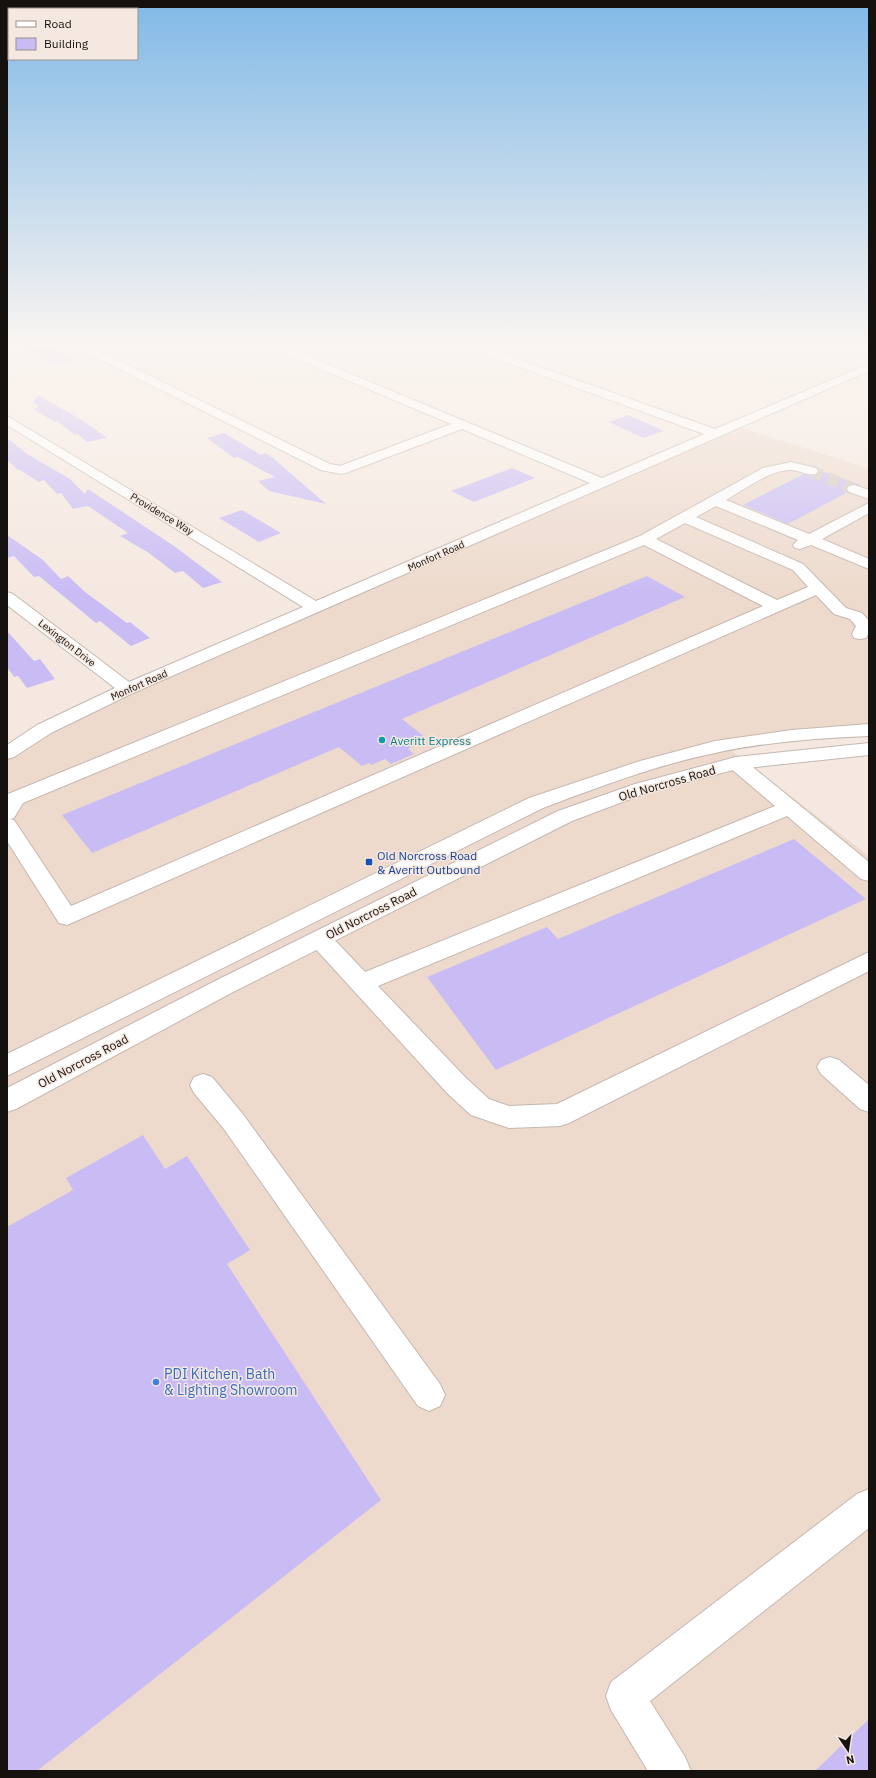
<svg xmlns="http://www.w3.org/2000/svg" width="876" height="1778" viewBox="0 0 876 1778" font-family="'IBM Plex Sans',sans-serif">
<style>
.built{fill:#eddacd}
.building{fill:#c9bcf5}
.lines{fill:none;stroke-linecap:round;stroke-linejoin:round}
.minor-tunnel{stroke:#d3c8c0;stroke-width:12;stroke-dasharray:12 6;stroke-linecap:butt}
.minor-casing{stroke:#c5b8b0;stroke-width:2}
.major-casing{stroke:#c5b8b0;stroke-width:2}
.minor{fill:#fff;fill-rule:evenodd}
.major{fill:#fff;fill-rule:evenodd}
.culture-dot{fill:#0f9aa8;stroke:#f5e8e0;stroke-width:1.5}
.transit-dot{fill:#1a4fb4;stroke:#f5e8e0;stroke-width:1.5}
.shop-dot{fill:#3f7fe0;stroke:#f5e8e0;stroke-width:1.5}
.labels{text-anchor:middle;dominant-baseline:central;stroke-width:3;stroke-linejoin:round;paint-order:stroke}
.far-street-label{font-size:10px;fill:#15110e;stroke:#f5e8e0}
.culture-label{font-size:12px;fill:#0d838f;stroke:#f5e8e0;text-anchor:start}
.street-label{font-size:12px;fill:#15110e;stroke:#f5e8e0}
.transit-label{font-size:12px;fill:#164399;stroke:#f5e8e0;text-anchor:start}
.near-shop-label{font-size:14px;fill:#366cbe;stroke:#f5e8e0;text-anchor:start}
</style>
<rect width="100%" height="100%" fill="#f5e8e0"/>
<polygon class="built" points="730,424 869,469 869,735 728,748 869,856 869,1771 7,1771 7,756 53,725"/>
<g class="building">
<polygon points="17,345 51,345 77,360 53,366"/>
<polygon points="38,395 88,424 107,438 87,442 78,434 75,435 57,421 55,422 33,409 39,407 33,402"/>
<polygon points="628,415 664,431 643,438 609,422"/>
<polygon points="224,433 261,455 265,453 273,458 326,504 269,491 258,481 275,477 238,457 234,458 207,438"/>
<polygon points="7,438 27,454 70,479 85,494 88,489 174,546 222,582 203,588 183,571 175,573 149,553 120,536 128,533 88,506 73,509 61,493 57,494 44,480 39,482 20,470 18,470 7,460"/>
<polygon points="512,468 535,478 474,502 451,491"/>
<polygon points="819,470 861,485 849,485 846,488 848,492 788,524 743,505 804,474 816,475"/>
<polygon points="242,510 281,533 259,542 219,518"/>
<polygon points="7,535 43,560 61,579 68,576 85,592 127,623 130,622 150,638 131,646 100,621 96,623 39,576 34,577 14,556 7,558"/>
<polygon points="647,576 685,597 402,719 426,738 408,749 414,754 391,764 385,759 371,765 369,763 362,766 339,747 92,853 62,815"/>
<polygon points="7,631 34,661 40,659 55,679 27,688 18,676 14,677 7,667"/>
<polygon points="794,839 866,899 496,1070 427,977 547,927 558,939"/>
<polygon points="143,1135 165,1169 187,1156 250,1250 227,1264 381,1500 37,1771 7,1771 7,1227 73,1190 66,1178"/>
<polygon points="869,1719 869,1771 815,1771"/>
</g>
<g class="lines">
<polyline class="minor-tunnel" points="811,471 854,489"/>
<g class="minor-casing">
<g id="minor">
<polygon points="74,345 87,345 330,464 340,466 451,424 268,347 267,345 281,345 602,478 704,434 464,347 463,345 478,345 715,429 869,364 869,371 133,693 51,733 14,757 7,759 7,745 37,725 115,688 7,605 7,592 13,594 129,682 303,607 7,425 7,416 316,601 590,483 462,429 346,473 341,474 321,470 75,347"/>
<polygon points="666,345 683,345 682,347 671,348"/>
<path d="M791,462l25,6 2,3 -2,3c-9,2 -16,-4 -25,-4 -19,-1 -48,20 -65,30l83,34 60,-31v10l-47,26 47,20v10l-58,-24 -11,4 -5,-1 -2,-3 5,-5 -82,-34 -20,11 107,47 43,44 16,5 7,8v12l-3,5 -6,1 -6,-1 -2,-4 4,-8 -6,-7 -16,-5 -18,-19 -749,330 -8,-2 -52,-82 1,-47 632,-258 123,-68zM685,523l108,47 15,17 -31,13 -121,-61zM644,545l119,61 -692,300 -57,-86 -4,-1 4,-1 9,-15z"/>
<polygon points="854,485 869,490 869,499 849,492 847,489 849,486"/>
<polygon points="736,757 743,759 869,862 869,881 861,879 787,816 378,986 466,1078 489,1099 509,1106 557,1104 869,952 869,971 569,1123 560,1126 509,1128 471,1115 448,1094 312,945 308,939 312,933 320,931 328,933 365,972 775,806 729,767 726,763 729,759"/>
<polygon points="830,1057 839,1060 869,1085 869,1112 860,1109 821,1074 817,1067 821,1060"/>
<polygon points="203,1074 212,1077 242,1113 440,1384 445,1395 440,1406 429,1411 418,1406 224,1129 194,1093 190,1085 194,1077"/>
<polygon points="869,1489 869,1528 650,1701 685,1757 691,1771 648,1771 611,1710 606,1696 611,1682 857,1494"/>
</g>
</g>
<g class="major-casing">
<g id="major">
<path d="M869,724v12c-52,2 -104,6 -154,17 -59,12 -116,34 -172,55l-536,268v-22l522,-256 111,-37 75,-20 77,-11z"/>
<polygon points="869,743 869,755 737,769 649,792 572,821 233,992 16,1109 7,1112 7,1088 217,980 558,811 635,784 736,757"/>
</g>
</g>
<use href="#minor" class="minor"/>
<use href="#major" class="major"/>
</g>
<linearGradient id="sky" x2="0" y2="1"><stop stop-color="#81b9e7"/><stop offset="0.58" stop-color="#faf5f1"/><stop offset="1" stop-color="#faf5f1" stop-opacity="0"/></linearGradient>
<rect width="876" height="594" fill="url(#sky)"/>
<circle class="culture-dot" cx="382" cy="740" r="4"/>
<rect class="transit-dot" x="365" y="858" width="8" height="8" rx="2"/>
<circle class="shop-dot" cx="156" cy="1382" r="4"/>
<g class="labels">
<g class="far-street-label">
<text transform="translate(162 514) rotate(31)">Providence Way</text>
<text transform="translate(436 556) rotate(-24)">Monfort Road</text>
<text transform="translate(67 643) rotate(38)">Lexington Drive</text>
<text transform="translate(139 685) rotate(-24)">Monfort Road</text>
</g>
<g class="culture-label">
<text x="390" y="740">Averitt Express</text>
</g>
<g class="street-label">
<text transform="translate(667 783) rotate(-16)">Old Norcross Road</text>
<text transform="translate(371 913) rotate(-27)">Old Norcross Road</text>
<text transform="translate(83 1061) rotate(-28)">Old Norcross Road</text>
</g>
<g class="transit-label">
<text x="377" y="855">Old Norcross Road<tspan x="377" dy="14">&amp; Averitt Outbound</tspan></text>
</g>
<g class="near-shop-label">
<text x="164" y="1374">PDI Kitchen, Bath<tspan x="164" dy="16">&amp; Lighting Showroom</tspan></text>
</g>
</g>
<rect width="876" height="1778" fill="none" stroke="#15110e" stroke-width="16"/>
<rect x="8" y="8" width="130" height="52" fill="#f5e8e0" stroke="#9b928c"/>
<rect x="16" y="21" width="20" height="6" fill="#ffffff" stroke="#9b928c"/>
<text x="44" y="28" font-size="12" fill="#15110e">Road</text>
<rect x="16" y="38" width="20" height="12" fill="#c9bcf5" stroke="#9b928c"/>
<text x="44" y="48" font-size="12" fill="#15110e">Building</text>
<g transform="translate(848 1750) rotate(167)" stroke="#f5e8e0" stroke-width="3" paint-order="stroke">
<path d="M0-3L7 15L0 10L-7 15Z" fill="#15110e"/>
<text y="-6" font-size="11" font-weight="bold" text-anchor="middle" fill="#15110e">N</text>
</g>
</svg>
